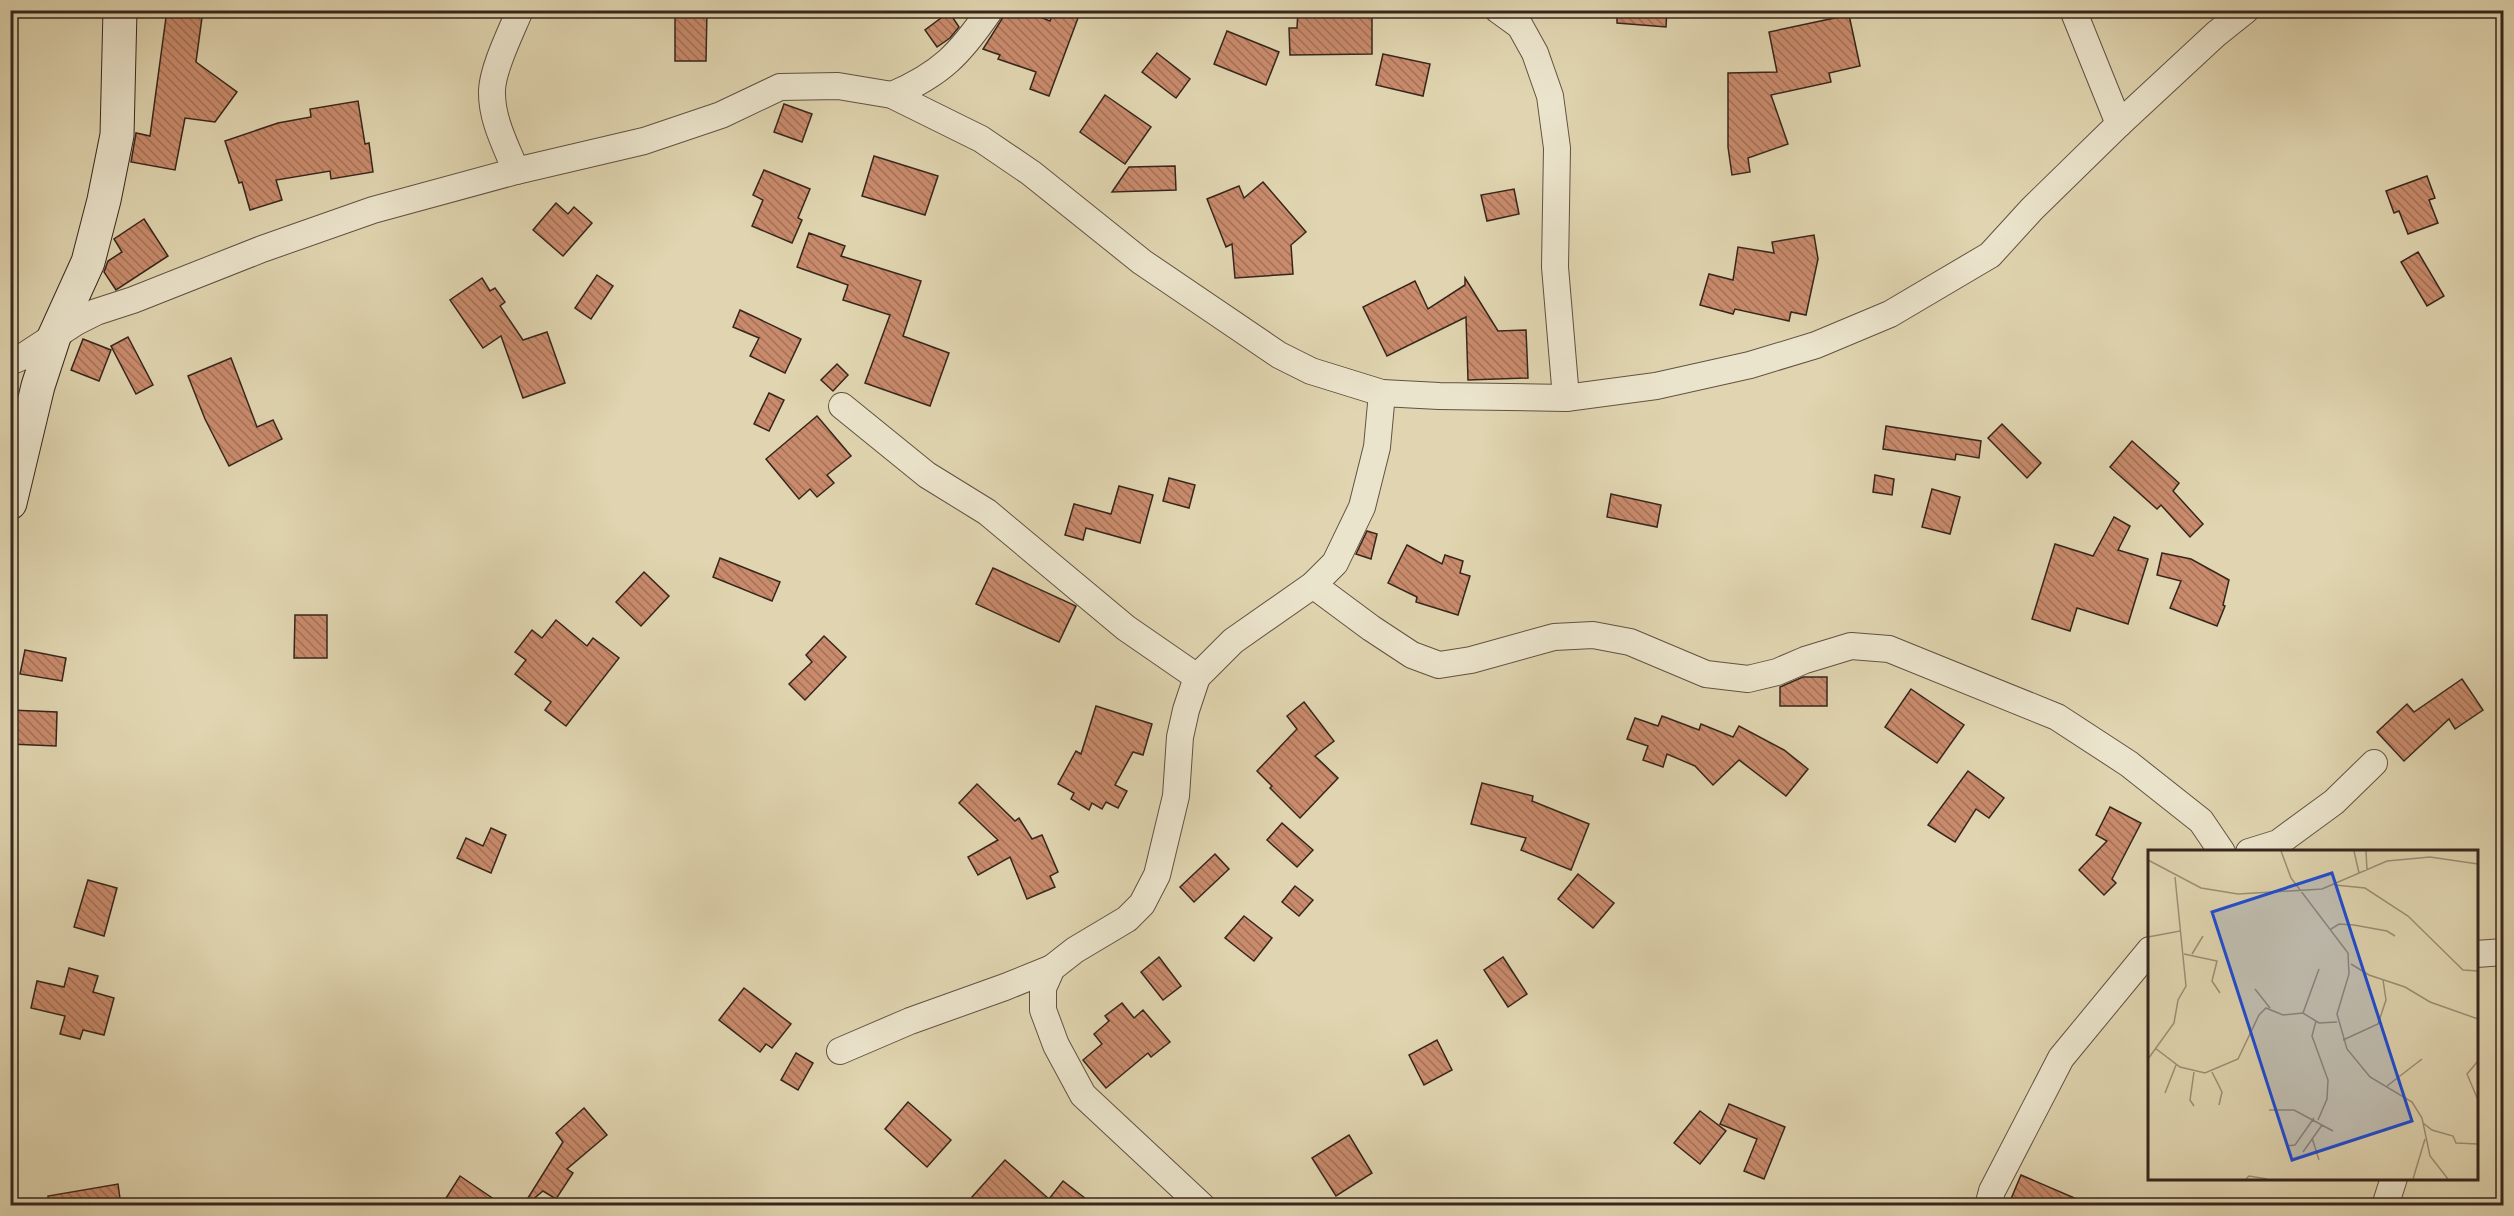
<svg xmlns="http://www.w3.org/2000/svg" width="2514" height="1216" viewBox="0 0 2514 1216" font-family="'IM FELL English',serif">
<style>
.building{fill:url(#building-back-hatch);stroke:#37261d;stroke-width:1.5}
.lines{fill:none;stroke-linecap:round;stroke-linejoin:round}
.street-casing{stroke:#615242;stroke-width:28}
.secondary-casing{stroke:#37261d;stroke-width:35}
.street{stroke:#ebe4cc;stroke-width:26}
.secondary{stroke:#ebe4cc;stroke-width:33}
.inset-road{fill:none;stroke:#9c8f75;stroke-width:1.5}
.view{fill:#1d4ed8;fill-opacity:0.15;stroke:#1d4ed8;stroke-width:3}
.inset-edge{fill:none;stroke:#37261d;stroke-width:3}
</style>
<defs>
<pattern id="building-back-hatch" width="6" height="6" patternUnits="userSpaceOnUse" patternTransform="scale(1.5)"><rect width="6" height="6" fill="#c98b6c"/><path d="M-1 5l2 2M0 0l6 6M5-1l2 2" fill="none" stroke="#a47158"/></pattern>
</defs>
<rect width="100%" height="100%" fill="#e0d5b0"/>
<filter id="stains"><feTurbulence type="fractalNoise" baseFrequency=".00333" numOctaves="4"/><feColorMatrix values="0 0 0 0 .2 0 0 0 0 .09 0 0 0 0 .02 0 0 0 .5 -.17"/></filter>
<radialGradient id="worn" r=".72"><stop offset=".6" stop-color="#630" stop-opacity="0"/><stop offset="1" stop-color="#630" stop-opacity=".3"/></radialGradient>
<g class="building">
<polygon points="167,10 203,10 196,62 237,92 215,122 185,118 175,170 131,162 136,133 150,136"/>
<polygon points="675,10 707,10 706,61 675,61"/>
<polygon points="1005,10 1023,10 1050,21 1054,10 1078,18 1049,96 1030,89 1036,72 998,59 1000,55 983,49 1002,19"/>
<polygon points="1298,10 1372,10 1372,54 1290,55 1289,28 1297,28"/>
<polygon points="1617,10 1667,10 1666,27 1617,23"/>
<polygon points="949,12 959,27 950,38 937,47 925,30"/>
<polygon points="1849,15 1860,66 1829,73 1831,82 1771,95 1788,144 1748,158 1750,172 1732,175 1728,147 1728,73 1777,72 1769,32"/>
<polygon points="1227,31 1279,52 1266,85 1214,64"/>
<polygon points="1157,53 1190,79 1176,98 1142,72"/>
<polygon points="1383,54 1430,64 1423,96 1376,85"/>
<polygon points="1105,95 1151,127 1125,164 1080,132"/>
<polygon points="358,101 365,144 369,143 373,172 331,179 330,171 276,180 282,200 250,210 242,182 239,183 225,141 278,123 311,117 310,109"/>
<polygon points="784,104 812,114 802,142 774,132"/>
<polygon points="874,156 938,176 925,215 862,196"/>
<polygon points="1175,166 1176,190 1112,192 1129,167"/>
<polygon points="764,170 810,189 798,218 802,220 792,243 752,226 763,200 753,195"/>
<polygon points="2427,176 2435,198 2429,200 2438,223 2408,234 2399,211 2394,213 2386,191"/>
<polygon points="1263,182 1306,232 1291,245 1293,274 1235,278 1232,244 1226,247 1207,199 1239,186 1244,198"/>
<polygon points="1514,189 1519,214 1487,221 1481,195"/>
<polygon points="556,203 568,214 574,207 592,223 563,256 533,230"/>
<polygon points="144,219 168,256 116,290 104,272 108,261 122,252 114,239"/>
<polygon points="809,233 845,246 841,256 921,281 903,336 949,353 930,406 865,383 890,315 843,300 848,285 797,267"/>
<polygon points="1814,235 1818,259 1806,315 1791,312 1789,321 1735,309 1733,314 1700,305 1709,274 1733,280 1738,247 1774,253 1772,242"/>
<polygon points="2418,252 2444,296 2427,306 2401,262"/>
<polygon points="597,275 613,286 591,319 575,308"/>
<polygon points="482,278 490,291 495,288 505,302 500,306 523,340 547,332 565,383 523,398 501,336 483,348 450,300"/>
<polygon points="1465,278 1498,331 1526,330 1528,378 1468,380 1466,317 1387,356 1363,307 1415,281 1428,309 1465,285"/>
<polygon points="740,310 801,339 785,373 750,356 759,338 733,327"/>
<polygon points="128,337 153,385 136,394 111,346"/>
<polygon points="83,339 111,350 99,381 71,370"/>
<polygon points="231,358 257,427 273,420 282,439 229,466 205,419 188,376"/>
<polygon points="837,364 848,375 833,391 821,380"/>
<polygon points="769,393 784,400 769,431 754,424"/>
<polygon points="817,416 851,456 827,475 834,483 817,497 810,489 799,499 766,459"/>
<polygon points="2002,424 2041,463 2027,478 1988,438"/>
<polygon points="1886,426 1981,441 1979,458 1956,454 1955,460 1883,449"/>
<polygon points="2132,441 2179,483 2173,491 2203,524 2190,537 2161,505 2157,509 2110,467"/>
<polygon points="1875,475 1894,479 1892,495 1873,492"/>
<polygon points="1169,478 1195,485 1189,508 1163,501"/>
<polygon points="1119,486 1153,495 1140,543 1086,528 1083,540 1065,535 1074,504 1111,514"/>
<polygon points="1932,489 1960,497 1950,534 1922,527"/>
<polygon points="1611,494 1661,505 1657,527 1607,517"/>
<polygon points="2114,517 2130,526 2118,550 2148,559 2128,624 2077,608 2070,631 2032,619 2055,544 2093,556"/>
<polygon points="1367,531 1377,534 1371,559 1356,554"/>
<polygon points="1407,545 1442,564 1445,555 1463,561 1460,573 1470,576 1458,615 1416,602 1417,597 1388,583"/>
<polygon points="2162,553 2191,559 2229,580 2223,605 2225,606 2217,626 2170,608 2181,581 2157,575"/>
<polygon points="720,558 780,582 772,601 713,577"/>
<polygon points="993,568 1076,606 1059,642 976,604"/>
<polygon points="644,572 669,596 641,626 616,602"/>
<polygon points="295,615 327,615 327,658 294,658"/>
<polygon points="556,620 587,646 593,638 619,658 566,726 545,710 551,702 515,674 526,660 515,652 532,630 542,638"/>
<polygon points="824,636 846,657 805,700 789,684 812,662 806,655"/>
<polygon points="25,650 66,658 62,681 20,674"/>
<polygon points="1803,677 1827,677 1827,706 1780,706 1780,687"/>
<polygon points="2462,679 2483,710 2455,729 2449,719 2404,761 2377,732 2407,704 2414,712"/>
<polygon points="1911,689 1964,725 1937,763 1885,727"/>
<polygon points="1304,702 1334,741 1315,756 1338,778 1300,818 1270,788 1272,786 1257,771 1297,729 1287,716"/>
<polygon points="1096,706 1152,724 1143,755 1133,752 1115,785 1127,791 1118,808 1106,802 1102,809 1092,803 1089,810 1071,799 1074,793 1058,784 1076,751 1081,754"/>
<polygon points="10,710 57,712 56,746 10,744"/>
<polygon points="1662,716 1699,730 1701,724 1733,737 1739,726 1784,750 1808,769 1786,796 1739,760 1713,785 1695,766 1667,754 1663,767 1643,760 1648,746 1627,739 1635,718 1658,726"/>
<polygon points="1968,771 2004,798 1989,818 1976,809 1955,842 1928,825"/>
<polygon points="1482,783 1533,796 1532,801 1589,824 1571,870 1521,850 1526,838 1471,824"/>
<polygon points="977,784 1015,821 1019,818 1032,839 1042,835 1058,872 1050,876 1055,887 1027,899 1010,857 978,875 968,857 998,840 959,803"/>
<polygon points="2110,807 2141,823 2112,879 2116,883 2104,895 2079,870 2107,841 2096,835"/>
<polygon points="1282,823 1313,850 1297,867 1267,840"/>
<polygon points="491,828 506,835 491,873 457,858 466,838 483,846"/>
<polygon points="1215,854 1229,869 1194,902 1180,887"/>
<polygon points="1578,874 1614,903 1593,928 1558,899"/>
<polygon points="88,880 117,888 104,936 74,927"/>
<polygon points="1295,886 1313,900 1299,916 1282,902"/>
<polygon points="1244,916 1272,938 1254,961 1225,938"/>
<polygon points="1159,957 1181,986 1163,1000 1141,972"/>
<polygon points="1503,957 1527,994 1508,1007 1484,970"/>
<polygon points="69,968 98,976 93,992 114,998 104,1035 83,1030 80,1039 60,1034 65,1016 31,1008 37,981 64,987"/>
<polygon points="744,988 791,1024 772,1048 766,1044 760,1052 719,1020"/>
<polygon points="1122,1003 1134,1018 1143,1010 1170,1042 1151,1057 1148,1053 1106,1088 1083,1060 1102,1044 1094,1034 1109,1021 1105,1016"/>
<polygon points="1437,1040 1452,1070 1424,1085 1409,1055"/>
<polygon points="796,1053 813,1063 798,1090 781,1080"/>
<polygon points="908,1102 951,1140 927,1167 885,1129"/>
<polygon points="1729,1104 1785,1127 1764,1179 1744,1171 1757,1139 1720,1124"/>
<polygon points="584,1108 607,1135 567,1169 573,1173 556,1199 543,1191 531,1201 528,1198 563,1142 556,1133"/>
<polygon points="1700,1111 1726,1131 1700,1164 1674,1143"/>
<polygon points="1349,1135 1372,1173 1336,1196 1312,1158"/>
<polygon points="1005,1160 1049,1199 1063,1181 1095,1206 982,1206 972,1197"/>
<polygon points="2021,1175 2093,1206 2008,1206"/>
<polygon points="460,1176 504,1206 441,1206"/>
<polygon points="118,1184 121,1206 49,1206 48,1196"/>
</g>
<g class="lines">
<g class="street-casing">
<g id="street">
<polyline points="1498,10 1520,26 1535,53 1550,96 1557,148 1555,267 1566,398"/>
<polyline points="2073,10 2119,124"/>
<path d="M892,95c49,-21 68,-41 98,-85"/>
<path d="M516,171c-10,-25 -25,-52 -24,-81 1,-22 19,-58 28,-80"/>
<polyline points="10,362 24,356 76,322 96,312 133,300 262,249 373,210 516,171 644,141 721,115 780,87 838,86 892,95 981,139 1031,173 1142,262 1279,355 1311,371 1382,393 1439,396 1566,398 1656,386 1750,365 1816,345 1890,314 1990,255 2032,209 2119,124 2216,34 2246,10"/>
<polyline points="842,406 927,475 987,512 1126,628 1197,677"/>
<polyline points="1313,585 1371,628 1412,655 1439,665 1471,660 1554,637 1593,635 1630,642 1706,674 1748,679 1777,672 1805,660 1851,646 1889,649 2057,717 2129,764 2201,821 2222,852"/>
<polyline points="2249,852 2278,843 2334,802 2374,763"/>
<polyline points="2476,954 2504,952"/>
<polyline points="840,1051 910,1021 1005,987 1052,968"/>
<polyline points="1202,1206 1083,1095 1056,1045 1043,1010 1043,988 1052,968 1075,950 1127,919 1142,904 1157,875 1176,796 1180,737 1186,710 1197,677 1233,641 1313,585 1335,563 1362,507 1377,447 1382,393"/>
<polyline points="1988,1206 1992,1191 2061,1058 2150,950"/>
<polyline points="2385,1206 2394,1178"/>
</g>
</g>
<g class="secondary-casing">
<polyline id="secondary" points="10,503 38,386 54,337 88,262 104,200 117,135 120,10"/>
</g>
<use href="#street" class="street"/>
<use href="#secondary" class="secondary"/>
</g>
<g transform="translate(2148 850)">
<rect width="330" height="330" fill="#e0d5b0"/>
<path class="inset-road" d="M133,1l10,27 57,75 1,21 -12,40 10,35 23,28 42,25 10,16 8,38 18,23M206,1l5,22M218,1l1,19M0,10l53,28 37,6 84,-5 65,-28 43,-4 48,7M187,35l30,3 43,28 55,54 15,1M183,79l8,-5 15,1 33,6 8,5M0,87l32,-6M36,104l33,7 -5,20 8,12M44,104l11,-18M203,114l18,11 36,12 25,15 48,17M107,139l15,19M155,163l16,-44M168,171l-4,15 16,44 -1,19 -9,21M195,190l35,-16 8,-24 -3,-20M7,198l25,19 25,6 33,-14 21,-44 7,-7 17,7 20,-2 16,10 18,-1M0,209l26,-36 4,-23 8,-14 -11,-109M330,211l-11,13 11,26M64,222l10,20 -3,13M239,236l35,-27M17,243l11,-28M46,256l-4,-6 4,-28M121,260h25l39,21M275,273l9,7 21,6 3,7 22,1M164,288l7,22M138,296l9,-1 19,-27M155,302l19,-27M98,329l3,-3 18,3M265,329l12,-40"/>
<path class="view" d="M184,23l80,248 -120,39 -80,-248z"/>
<rect width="330" height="330" class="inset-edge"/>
</g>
<rect width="2514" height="1216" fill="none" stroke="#e0d5b0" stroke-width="36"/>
<rect x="12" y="12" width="2490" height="1192" fill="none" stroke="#37261d" stroke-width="3"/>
<rect x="18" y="18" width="2478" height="1180" fill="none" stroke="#37261d" stroke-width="1.5"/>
<rect width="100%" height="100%" filter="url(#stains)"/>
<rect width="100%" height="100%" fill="url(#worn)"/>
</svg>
